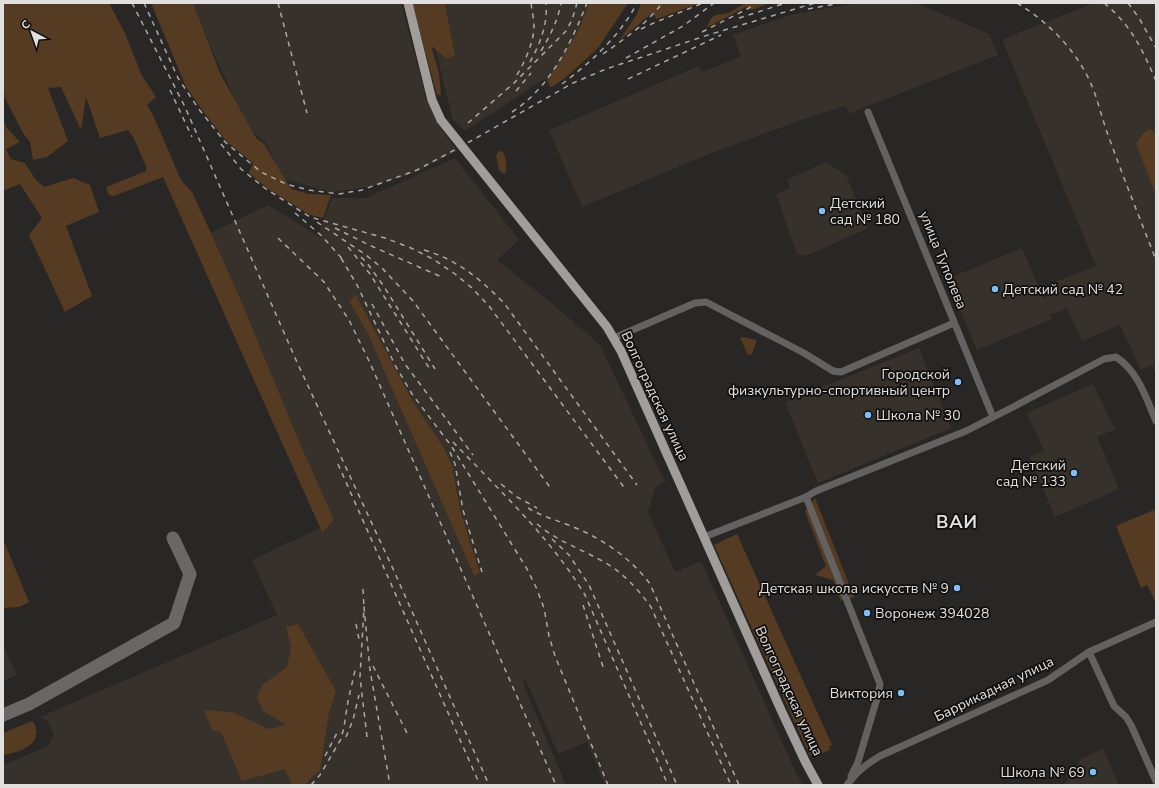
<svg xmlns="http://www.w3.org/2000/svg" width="1159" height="788" viewBox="0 0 1159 788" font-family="'Nunito Sans',sans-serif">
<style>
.built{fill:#37312b;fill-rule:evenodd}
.green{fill:#543b21}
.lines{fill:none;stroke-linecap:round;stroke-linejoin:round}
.taxiway{stroke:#6a6866;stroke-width:13}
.minor{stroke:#646261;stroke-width:7}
.major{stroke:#a09d9b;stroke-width:9}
.rail{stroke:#aaa9a7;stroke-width:1.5;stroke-dasharray:5 5;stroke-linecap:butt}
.poi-dot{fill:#7cbef9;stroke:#11100f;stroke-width:1.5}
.labels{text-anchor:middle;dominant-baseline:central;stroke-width:3.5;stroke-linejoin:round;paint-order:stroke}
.poi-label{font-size:14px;fill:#e1e0de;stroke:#11100f;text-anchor:end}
.street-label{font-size:14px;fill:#e1e0de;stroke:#11100f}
.district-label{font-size:18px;font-weight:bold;letter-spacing:1px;fill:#e1e0de;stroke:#11100f}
</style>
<rect width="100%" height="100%" fill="#292725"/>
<g class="built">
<polygon points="191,3 401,3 425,95 438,124 457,151 415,173 369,187 330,192 284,179 265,142 254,134 245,122"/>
<polygon points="424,3 613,3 589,53 548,83 544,79 465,131 453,120"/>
<polygon points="855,3 907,3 922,5 989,34 998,55 850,113 845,106 804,119 709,154 582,207 549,130 699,66 702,72 741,57 733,35 790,15"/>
<polygon points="1094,3 1156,3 1156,375 1152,365 1141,370 1120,325 1082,341 1067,308 1050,315 1052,319 977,350 947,279 1022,248 1044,299 1047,297 1044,290 1045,286 1096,266 1003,42 1005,38"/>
<path d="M455,158l64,82 -22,20 51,40 52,45 65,137 -5,2 -5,4 -7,24 27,60 26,-11 94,210 8,14h-198l-18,-43 -29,12 -32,-74 -4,1 44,104h-563v-20l45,-19 6,-12 -6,-12 -8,-5 237,-102 -25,-55 68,-32 2,4 -21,-86 -58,-141 -32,-72 57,-28 50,31 14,-38h34zM356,295l56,105 32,48 8,17 9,48 19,60 -6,3 -106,-242 -19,-33z"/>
<polygon points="826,162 846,175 868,228 806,256 797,254 776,194 790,188 787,180"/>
<polygon points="919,348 951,428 818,483 785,402"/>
<polygon points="1093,384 1115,429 1097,437 1119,489 1055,517 1030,457 1044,451 1027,413"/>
<polygon points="3,645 17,675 3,681"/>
<polygon points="1103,749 1119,785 1064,785 1081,759"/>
</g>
<g class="green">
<polygon points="3,3 109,3 125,33 141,74 156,97 147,105 153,115 181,180 192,192 211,233 243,305 301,446 334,520 322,532 163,177 114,196 109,195 106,187 146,171 146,166 133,137 128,130 100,138 86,97 81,130 61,87 48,88 68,141 47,157 33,160 30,142 23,133 5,98 3,85"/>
<polygon points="151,3 193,3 220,73 227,86 256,138 264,144 291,189 309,194 331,195 323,218 310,215 268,189 249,173 253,163 226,141 200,107 186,87"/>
<polygon points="412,3 444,3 445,5 455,55 447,59 431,46 439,73 441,95 437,95"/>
<polygon points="589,3 628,3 598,48 565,78 554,86 550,87 548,79 578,32"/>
<polygon points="641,3 700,3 657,19 652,13 619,41 637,14"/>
<polygon points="745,3 770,3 752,10 746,7 706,28 712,17 716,15 729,13"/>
<polygon points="3,118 6,127 20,142 6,149 11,159 25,163 36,180 44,187 73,178 90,185 99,212 66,226 92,296 65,312 29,235 42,218 20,184 3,191"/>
<path d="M1150,129l4,3 2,5v58l-20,-51c4,-7 7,-12 14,-15z"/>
<path d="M499,151l4,1c3,6 4,14 3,20l-2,2 -5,-4 -3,-15z"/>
<polygon points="356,295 412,400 444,448 452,465 461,513 480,573 474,576 368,334 349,301"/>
<polygon points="743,337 757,340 752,354 748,355 740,338"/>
<polygon points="815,498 854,597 841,601 833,580 815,575 826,566 805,511"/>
<polygon points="1156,509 1156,562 1155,563 1156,566 1156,603 1147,585 1141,588 1116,526"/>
<polygon points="737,534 832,745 829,747 830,750 820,754 818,752 810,756 714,545"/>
<polygon points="3,539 29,602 20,607 3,608"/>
<polygon points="298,624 336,691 329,713 320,770 304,785 292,785 285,769 242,781 221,732 212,730 204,710 232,712 269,729 286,725 263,711 257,698 262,685 287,667 291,647 286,627"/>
<path d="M32,721l2,2c9,22 -13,29 -31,32v-22z"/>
</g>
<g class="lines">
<polyline class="taxiway" points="3,715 29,704 174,623 190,574 173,538"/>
<g class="minor">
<polyline points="868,112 993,417"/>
<polyline points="614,338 695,303 706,302 804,353 833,371 841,372 954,323"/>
<polyline points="806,497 880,684 878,695 858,762 851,776"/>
<path d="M704,537l102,-40 10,-6 150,-60 49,-25 89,-47 12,-2c22,14 30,41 40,64"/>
<polyline points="1089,652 1114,706 1126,717 1131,725 1156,781"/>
<path d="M847,785c9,-13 19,-21 33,-29l168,-76 41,-28 67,-30"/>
</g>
<polyline class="major" points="408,3 432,100 441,120 607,327 621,351 781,710 805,761 818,785"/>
<g class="rail">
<polyline points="132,3 185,107 296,360 394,571 489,785"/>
<polyline points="144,3 178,78 198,108 225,142 261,172 286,184 309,190 339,194 362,190 417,170 462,146 573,83 606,69 708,35 815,3"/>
<polyline points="278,3 307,113"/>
<path d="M1017,3c33,20 63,51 77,88 6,17 10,35 17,52 14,39 30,78 45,117"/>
<path d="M1104,3c28,23 38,46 52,78"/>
<polyline points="1128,3 1139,18 1156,48"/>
<polyline points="808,9 841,3"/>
<polyline points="739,18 786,3"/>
<polyline points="641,29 656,22 703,3"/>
<polyline points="702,32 749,8 755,3"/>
<path d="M541,51c9,-15 17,-31 20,-48"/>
<path d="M603,54c21,-15 44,-30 59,-51"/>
<polyline points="626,58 683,26 714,3"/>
<path d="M530,62c10,-18 18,-38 16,-59"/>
<path d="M517,75c8,-14 16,-31 17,-47 0,-8 -2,-17 -3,-25"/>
<polyline points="628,79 721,35"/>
<path d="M562,84c29,-22 58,-48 75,-81"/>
<polyline points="170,90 192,137"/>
<polyline points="516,91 531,73"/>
<path d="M512,112c38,-24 59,-69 75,-109"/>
<polyline points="468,123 514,83 566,31 572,20 577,3"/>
<polyline points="221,144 241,169 266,189 310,217 385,238 411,248 433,259 455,274 472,288 489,306 626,490"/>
<polyline points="295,213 322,236 345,262"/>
<polyline points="317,222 366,255 382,268 413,301 552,490"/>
<polyline points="335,228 369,245 444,278"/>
<polyline points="278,238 324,282 349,320 370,363 556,785"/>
<polyline points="348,247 370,274 431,371"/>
<path d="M424,250c34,10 56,29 80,53l133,182"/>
<polyline points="361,257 367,263 383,285 435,369"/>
<polyline points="341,258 357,285 395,365 412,394 452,447 527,569 536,587 544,608 549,636 555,656 608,785"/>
<polyline points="372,304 405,364 473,455"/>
<path d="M453,442c47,49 97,95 132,153l83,190"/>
<polyline points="450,452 455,464 463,510 482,572"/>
<polyline points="338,464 480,785"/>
<polyline points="501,484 517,497 537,508"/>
<path d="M528,508c13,8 28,12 43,18 30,12 59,31 79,58l89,201"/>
<path d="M537,524c22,19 51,27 75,43 16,11 28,25 39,40l80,178"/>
<polyline points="552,539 569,555 589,585 677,785"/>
<polyline points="363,589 364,607"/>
<polyline points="583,605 604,670"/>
<polyline points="356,624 359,639"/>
<polyline points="373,666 408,735"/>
<polyline points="346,737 353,720 359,695"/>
<polyline points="367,737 360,677 364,607 370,670 390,785"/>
<polyline points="325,756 337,733"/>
<polyline points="311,785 320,775 341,739 344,727 348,701 356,666"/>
</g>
</g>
<g class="poi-dot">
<circle cx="822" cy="211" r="4"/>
<circle cx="995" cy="289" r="4"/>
<circle cx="958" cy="382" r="4"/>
<circle cx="868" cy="415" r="4"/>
<circle cx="1074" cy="473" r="4"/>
<circle cx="957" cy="588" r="4"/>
<circle cx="867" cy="613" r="4"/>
<circle cx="901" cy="693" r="4"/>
<circle cx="1093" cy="772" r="4"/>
</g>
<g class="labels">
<g class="poi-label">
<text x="830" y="203" text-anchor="start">Детский<tspan x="830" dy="16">сад № 180</tspan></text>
<text x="1003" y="289" text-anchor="start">Детский сад № 42</text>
<text x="950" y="374">Городской<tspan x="950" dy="16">физкультурно-спортивный центр</tspan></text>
<text x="876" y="415" text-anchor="start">Школа № 30</text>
<text x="1066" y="465">Детский<tspan x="1066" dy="16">сад № 133</tspan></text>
<text x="949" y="588">Детская школа искусств № 9</text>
<text x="875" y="613" text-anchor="start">Воронеж 394028</text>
<text x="893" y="693">Виктория</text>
<text x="1085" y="772">Школа № 69</text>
</g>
<g class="street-label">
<text transform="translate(943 260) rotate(68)">улица Туполева</text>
<text transform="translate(655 396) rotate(65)">Волгоградская улица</text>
<text transform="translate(994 689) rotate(-26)">Баррикадная улица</text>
<text transform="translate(789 691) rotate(65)">Волгоградская улица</text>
</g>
<g class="district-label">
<text x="957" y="522">ВАИ</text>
</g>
</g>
<rect width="1159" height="788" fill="none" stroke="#e1e0de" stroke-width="8"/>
<g transform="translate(32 32) rotate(319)" stroke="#11100f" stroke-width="3" paint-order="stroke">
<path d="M0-3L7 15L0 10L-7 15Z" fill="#e1e0de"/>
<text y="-6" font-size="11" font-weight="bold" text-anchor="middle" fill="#e1e0de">С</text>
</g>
</svg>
